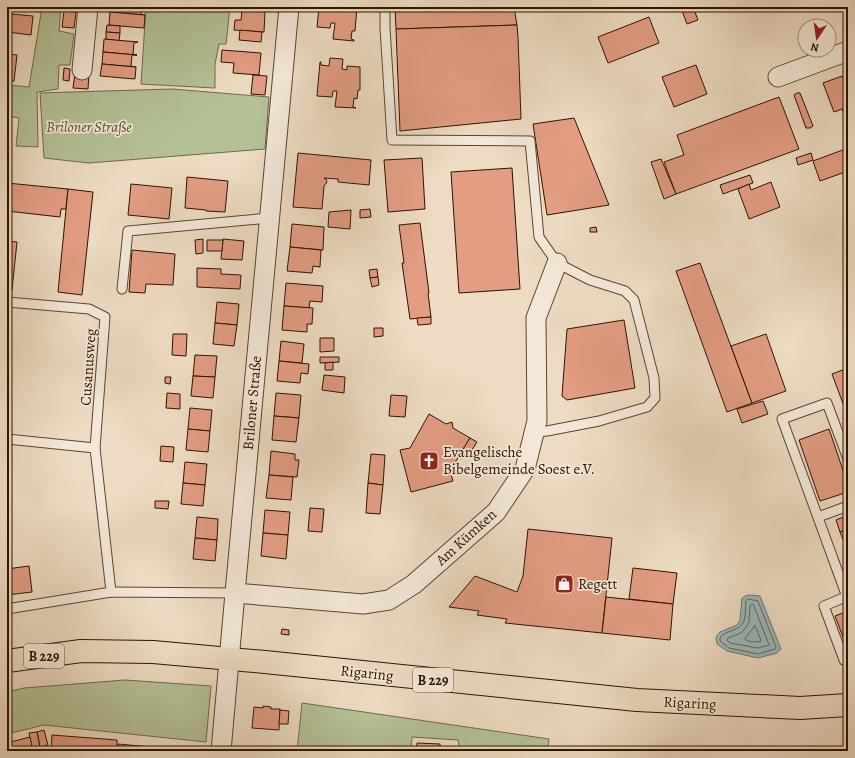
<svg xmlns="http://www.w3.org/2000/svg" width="855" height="758" viewBox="0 0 855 758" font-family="Alegreya,serif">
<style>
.green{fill:#b4c196;stroke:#706a4b}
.water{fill:#9bb9bc;stroke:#6f7771}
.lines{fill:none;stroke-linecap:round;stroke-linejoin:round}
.shore{stroke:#64665e;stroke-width:1}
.building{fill:#e39d83;stroke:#2d1300}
.service-casing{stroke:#5d4531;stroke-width:11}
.minor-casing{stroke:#5d4531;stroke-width:21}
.primary-casing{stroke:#2d1300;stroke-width:24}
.service{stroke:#f3e8d8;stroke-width:9}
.minor{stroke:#f3e8d8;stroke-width:19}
.primary{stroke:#eddbc3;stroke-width:22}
.labels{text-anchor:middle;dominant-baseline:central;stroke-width:3.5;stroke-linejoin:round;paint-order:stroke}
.shield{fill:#f3e8d8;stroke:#685341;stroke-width:1}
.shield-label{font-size:14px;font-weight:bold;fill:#2d1300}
.park-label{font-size:15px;font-style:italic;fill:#5c5034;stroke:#f3e8d8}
.street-label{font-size:15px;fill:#2d1300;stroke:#f3e8d8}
.poi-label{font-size:15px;fill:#2d1300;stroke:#f3e8d8;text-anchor:start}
</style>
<rect width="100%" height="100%" fill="#eddbc3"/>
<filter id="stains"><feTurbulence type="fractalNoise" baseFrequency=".005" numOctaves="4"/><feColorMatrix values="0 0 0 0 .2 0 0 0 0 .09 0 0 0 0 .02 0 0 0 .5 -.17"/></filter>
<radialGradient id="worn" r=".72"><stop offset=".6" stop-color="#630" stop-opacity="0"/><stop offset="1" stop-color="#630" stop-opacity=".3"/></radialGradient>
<g class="green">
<polygon points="42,7 75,7 75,8 61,7 59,31 74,34 70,65 59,65 58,89 37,92 38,147 16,146 19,118 7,116 7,85 29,87"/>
<polygon points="146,7 230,7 226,44 219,44 215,64 215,88 141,84"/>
<polygon points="172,89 269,97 265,149 89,163 44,158 40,93"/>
<polygon points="125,680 211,686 206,742 44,725 7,734 7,692 24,688"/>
<polygon points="302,703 549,739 548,751 460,751 458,740 412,737 411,751 297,751"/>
</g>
<polygon class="water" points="747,595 760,596 781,649 777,653 758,658 727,651 717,644 716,637 720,632 737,625 740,620 742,598"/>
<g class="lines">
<g class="shore">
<path d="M748,599l10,2 18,46 -1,2 -17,5 -29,-6 -9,-7v-3c6,-9 20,-6 24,-17 2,-6 1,-14 2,-20z"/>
<polygon points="753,604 754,606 769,645 758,648 730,643 727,640 728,638 741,633 745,629 749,622 750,606"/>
<path d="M755,626l6,14v1c-5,2 -13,1 -16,-2z"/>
</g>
</g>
<g class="building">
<polygon points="111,7 141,7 141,15 145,15 110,12"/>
<polygon points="319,7 357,7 355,31 352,31 351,39 354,40 354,41 333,39 335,23 331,23 330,28 317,27"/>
<polygon points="395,7 514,7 517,25 396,29"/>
<polygon points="684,7 693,7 698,20 687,24 681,8"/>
<polygon points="7,10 12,10 11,14 33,16 31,35 7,32"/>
<polygon points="242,10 265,12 264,32 234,30 235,20 241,20"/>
<polygon points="64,11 76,12 74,28 62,27"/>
<polygon points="110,12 145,15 144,28 109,25"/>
<polygon points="649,17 659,43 608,63 598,37"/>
<polygon points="107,25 120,26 120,33 106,32"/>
<polygon points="517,25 518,37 521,119 400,131 396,29"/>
<polygon points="240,30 262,32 261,42 239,40"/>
<polygon points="7,32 11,33 11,40 7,40"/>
<polygon points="106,32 120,33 119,41 106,39"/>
<polygon points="104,39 138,42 134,43 133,54 137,55 103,52"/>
<polygon points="222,50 261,53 259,75 233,73 234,63 221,62"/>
<polygon points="103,52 137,55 132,55 131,66 136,67 102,64"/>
<polygon points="7,54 17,55 14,81 7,80"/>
<polygon points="330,58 343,59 342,69 347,70 347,66 360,67 360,90 358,90 357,99 354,98 353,107 356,108 335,107 337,91 333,91 332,97 317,96 320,62 321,62 321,65 329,66"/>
<polygon points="102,64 136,67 135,79 100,76"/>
<polygon points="696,65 707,94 674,107 662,77"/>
<polygon points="64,68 70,69 69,81 63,80"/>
<polygon points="75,74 89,75 88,89 73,88"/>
<polygon points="253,75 267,76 265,95 251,94"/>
<polygon points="842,76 848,90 848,107 834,112 823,83"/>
<polygon points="797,93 800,93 813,126 810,128 806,128 794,95"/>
<polygon points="779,97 799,149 676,194 664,162 684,155 677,135"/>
<polygon points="848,107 848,117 846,118 842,109"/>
<polygon points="574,118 609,205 547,215 533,124"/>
<polygon points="7,121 9,121 8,141 7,141"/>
<polygon points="848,148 848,171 820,181 813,161"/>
<polygon points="298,153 371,160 369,185 338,182 338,179 324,178 326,179 327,182 324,186 322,209 293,207"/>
<polygon points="811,153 813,160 798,165 796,158"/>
<polygon points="422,158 425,209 388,212 384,160"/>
<polygon points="661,159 676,194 664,199 651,162"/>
<polygon points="512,168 520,289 459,293 451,172"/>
<polygon points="750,175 753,183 723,194 720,185"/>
<polygon points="187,177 228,181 225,212 206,211 206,210 185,208"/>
<polygon points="771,182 780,207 749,219 738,189 749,184 751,190"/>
<polygon points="7,183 68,189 66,209 61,209 60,217 7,211"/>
<polygon points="131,184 172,188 169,219 128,215"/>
<polygon points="68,189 93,192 82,295 58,292"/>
<polygon points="370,209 371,217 360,218 360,210"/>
<polygon points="351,210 350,229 328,227 329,212"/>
<polygon points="420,223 429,293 428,293 431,317 410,319 402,263 404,263 399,225"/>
<polygon points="292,224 324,227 323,250 290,247"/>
<polygon points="596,227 597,232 590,232 590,228"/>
<polygon points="203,239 203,253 196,254 195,240"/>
<polygon points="223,239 244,241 242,260 221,259"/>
<polygon points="207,240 223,240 222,251 207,251"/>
<polygon points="7,241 17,242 12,290 7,290"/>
<polygon points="290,247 321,250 320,267 313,266 312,273 287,271"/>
<polygon points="132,250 175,254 173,285 146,284 145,293 129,292"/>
<polygon points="700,263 752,403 727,412 676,271"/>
<polygon points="197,268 221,269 221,274 241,275 240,289 197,287"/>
<polygon points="377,269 378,277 370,278 369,270"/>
<polygon points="378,277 379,285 372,287 370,278"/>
<polygon points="286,283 323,286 322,302 310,301 309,308 284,306"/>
<polygon points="217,302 239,304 237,325 215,323"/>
<polygon points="284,306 313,308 312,324 307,324 307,332 282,330"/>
<polygon points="431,317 431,324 418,325 417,318"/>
<polygon points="624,320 635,388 567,400 562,396 567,329"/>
<polygon points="215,323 237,325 234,346 213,344"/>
<polygon points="374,328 383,328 383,336 374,337"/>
<polygon points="173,334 187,334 186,356 172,355"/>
<polygon points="766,334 786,391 752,403 731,346"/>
<polygon points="320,338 334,338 334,351 320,352"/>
<polygon points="281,341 304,344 302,363 279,361"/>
<polygon points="195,355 217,356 215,377 193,376"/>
<polygon points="320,357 339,357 339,362 320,363"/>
<polygon points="279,361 309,364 308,374 301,373 300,383 277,381"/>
<polygon points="333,362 333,370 325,370 325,363"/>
<polygon points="848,368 848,417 832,374"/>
<polygon points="324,375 345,377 344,393 322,390"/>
<polygon points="193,376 215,377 213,398 191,396"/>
<polygon points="165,377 171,377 170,384 165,383"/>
<polygon points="167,393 180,394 180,409 166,408"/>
<polygon points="276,393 301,395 299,418 274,416"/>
<polygon points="391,395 407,396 405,417 389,416"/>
<polygon points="763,401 768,414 742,423 737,409"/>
<polygon points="190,408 212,410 210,431 188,429"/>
<polygon points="429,414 446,424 452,422 453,428 470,438 450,471 453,481 411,492 400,450 410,448"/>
<polygon points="274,416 299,418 296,442 272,440"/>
<polygon points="188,429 210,431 208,452 186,450"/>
<polygon points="829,429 848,485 848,492 820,501 799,440"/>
<polygon points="470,438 477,442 470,453 463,449"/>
<polygon points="161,446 174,447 173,462 160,461"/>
<polygon points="271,451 295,454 295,460 299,460 297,477 269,475"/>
<polygon points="371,454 385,455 383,485 368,483"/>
<polygon points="185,462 207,464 205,485 183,483"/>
<polygon points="269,475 293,477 291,500 266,498"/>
<polygon points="183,483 205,485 203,506 181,504"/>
<polygon points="368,483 383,485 380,514 366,513"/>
<polygon points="155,501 169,501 168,509 155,508"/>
<polygon points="310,508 324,509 322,532 308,531"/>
<polygon points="265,510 290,512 288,535 263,533"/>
<polygon points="848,515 848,529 840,532 836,520"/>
<polygon points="197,517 218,519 217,540 195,538"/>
<polygon points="528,529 612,538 602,633 505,623 507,619 477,615 479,611 449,607 475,576 517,592 523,576"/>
<polygon points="848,529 848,552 840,532"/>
<polygon points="263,533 288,535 286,559 261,556"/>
<polygon points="195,538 217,540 215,561 193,559"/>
<polygon points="29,566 32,592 7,595 7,569"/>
<polygon points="633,568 677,573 673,604 629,599"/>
<polygon points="606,597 673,604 670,640 602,633"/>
<polygon points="848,611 848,650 835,616"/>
<polygon points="282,629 289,630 289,635 281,634"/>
<polygon points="263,706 271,707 271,709 280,709 279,730 252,728 254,707 263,708"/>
<polygon points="280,710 289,711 288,724 279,724"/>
<polygon points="44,730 48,745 40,747 37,732"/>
<polygon points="37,732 40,747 32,749 29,733"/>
<polygon points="52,735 117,740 117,751 51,751"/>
<polygon points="30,737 33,751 7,751 7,743"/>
<polygon points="417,743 440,744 440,751 445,751 416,751"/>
<polygon points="118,744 183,750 183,751 117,751"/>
<polygon points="251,748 279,751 251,751"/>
</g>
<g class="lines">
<g class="service-casing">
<g id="service">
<polyline points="385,7 385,28 392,140 530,141 539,237 557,263 590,280 625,291 634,300 654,378 655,398 647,407 599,421 547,431 535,432"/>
<polyline points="122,289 128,231 269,218"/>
<polyline points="7,302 89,309 105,317 95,448 111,592"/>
<polyline points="7,439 95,448"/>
<polyline points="818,517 848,506"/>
<polyline points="848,596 824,606 844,660 848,659"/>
<polyline points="847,597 782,419 827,403 848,459"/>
<polyline points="7,609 111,592 235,593"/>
</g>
</g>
<g class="minor-casing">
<g id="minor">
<polyline points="82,70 88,7"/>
<polyline points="778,77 848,51"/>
<polyline points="235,593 363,604 389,600 414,584 496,512 525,469 537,421 536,318 557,263"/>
<polyline points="221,751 235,593 289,7"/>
</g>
</g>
<g class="primary-casing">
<polyline id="primary" points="7,661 81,651 153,652 265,662 637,700 800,708 848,705"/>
</g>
<use href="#service" class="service"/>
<use href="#minor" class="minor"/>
<use href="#primary" class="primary"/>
</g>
<defs>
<g id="church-square" transform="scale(1)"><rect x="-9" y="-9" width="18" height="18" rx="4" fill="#8f2418" stroke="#f3e8d8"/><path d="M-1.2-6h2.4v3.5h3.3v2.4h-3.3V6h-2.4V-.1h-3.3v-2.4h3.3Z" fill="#fff"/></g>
<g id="shop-square" transform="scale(1)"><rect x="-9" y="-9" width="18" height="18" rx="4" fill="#8f2418" stroke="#f3e8d8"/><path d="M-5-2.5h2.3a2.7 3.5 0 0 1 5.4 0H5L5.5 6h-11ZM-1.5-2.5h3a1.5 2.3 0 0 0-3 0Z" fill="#fff"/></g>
</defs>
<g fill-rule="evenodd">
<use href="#church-square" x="429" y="461"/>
<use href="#shop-square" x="564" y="584"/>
</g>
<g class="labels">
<g class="shield">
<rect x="24" y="644" width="40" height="24" rx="3"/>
<rect x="413" y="668" width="40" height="24" rx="3"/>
</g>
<g class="shield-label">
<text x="44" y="656">B 229</text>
<text x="433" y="680">B 229</text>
</g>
<g class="park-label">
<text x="89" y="127">Briloner Straße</text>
</g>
<g class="street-label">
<text transform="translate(88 367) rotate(-86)">Cusanusweg</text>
<text transform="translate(252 403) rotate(-85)">Briloner Straße</text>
<text transform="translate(466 537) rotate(-42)">Am Kümken</text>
<text transform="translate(367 673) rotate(6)">Rigaring</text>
<text transform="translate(690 703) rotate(3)">Rigaring</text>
</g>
<g class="poi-label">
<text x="443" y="452">Evangelische<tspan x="443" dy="17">Bibelgemeinde Soest e.V.</tspan></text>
<text x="578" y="584">Regett</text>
</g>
</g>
<rect width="855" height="758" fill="none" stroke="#eddbc3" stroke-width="24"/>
<rect x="8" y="8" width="839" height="742" fill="none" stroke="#2d1300" stroke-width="2"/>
<rect x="12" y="12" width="831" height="734" fill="none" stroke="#2d1300"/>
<g transform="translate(817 38) rotate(193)"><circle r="19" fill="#f3e8d8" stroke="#a49382"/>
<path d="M0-3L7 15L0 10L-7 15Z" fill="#8f2418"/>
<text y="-6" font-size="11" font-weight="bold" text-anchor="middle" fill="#2d1300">N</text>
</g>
<rect width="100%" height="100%" filter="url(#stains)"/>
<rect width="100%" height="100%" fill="url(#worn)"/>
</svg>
